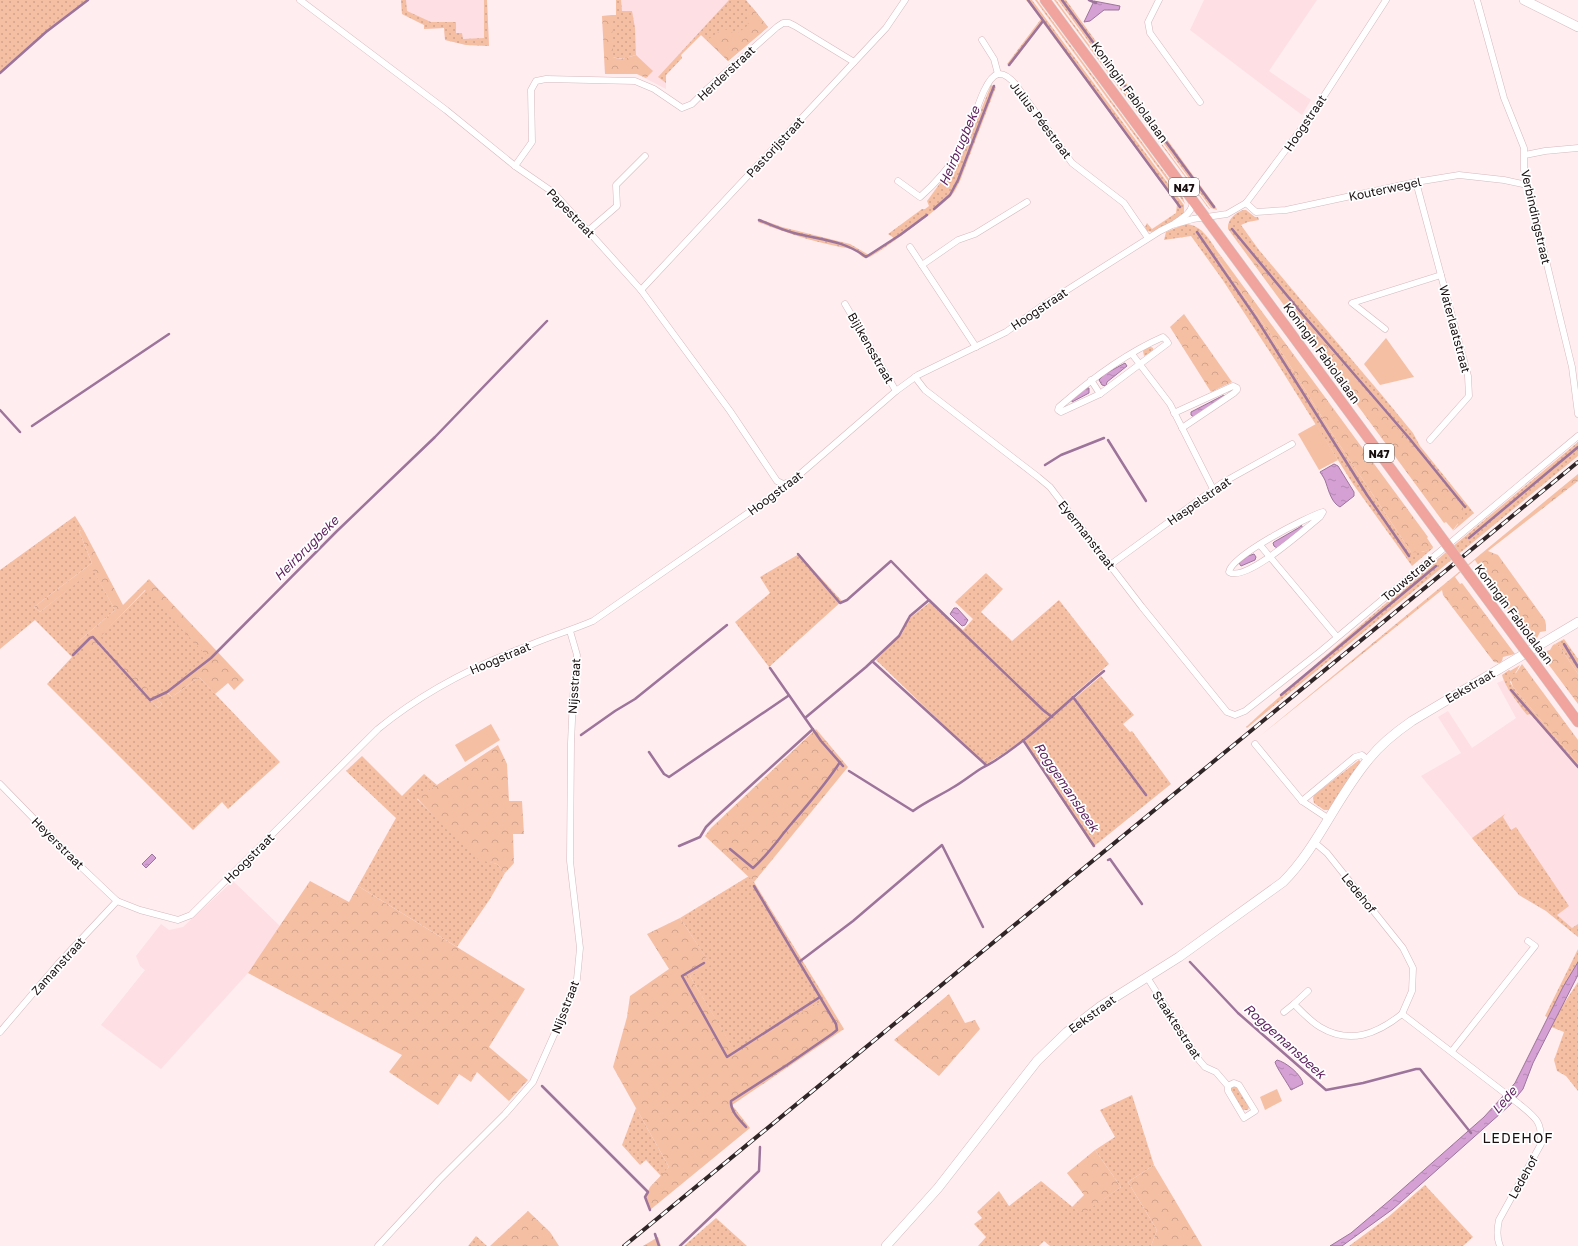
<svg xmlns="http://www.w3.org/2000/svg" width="1578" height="1246" viewBox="0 0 1578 1246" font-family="'Golos Text',sans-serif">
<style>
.built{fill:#fedfe4}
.grass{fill:url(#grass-dots)}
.forest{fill:url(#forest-crowns)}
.park{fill:#f5bfa4}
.water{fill:url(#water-ripples);stroke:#9d749a}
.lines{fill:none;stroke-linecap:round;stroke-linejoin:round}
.stream{stroke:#9d749a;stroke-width:2.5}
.street-casing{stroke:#d5b9be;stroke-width:7}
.secondary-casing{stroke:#d5b9be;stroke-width:10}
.primary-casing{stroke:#d1cfcf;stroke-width:11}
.street{stroke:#fff;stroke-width:6}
.secondary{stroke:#fff;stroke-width:9}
.primary{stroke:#f0a49d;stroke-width:10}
.rail-casing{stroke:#302527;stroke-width:4}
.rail{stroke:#fff;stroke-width:2.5;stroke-dasharray:8;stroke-linecap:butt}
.primary-bridge-casing{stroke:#d1cfcf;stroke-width:11;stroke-linecap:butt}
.primary-bridge{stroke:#f0a49d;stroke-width:10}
.labels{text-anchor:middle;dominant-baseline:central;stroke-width:3.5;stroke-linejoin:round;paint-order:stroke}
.shield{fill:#fff;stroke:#5e5758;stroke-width:1}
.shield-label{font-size:11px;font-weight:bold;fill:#190f11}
.street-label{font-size:12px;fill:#190f11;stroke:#fff}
.water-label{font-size:13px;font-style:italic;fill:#5c1f5d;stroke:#fff}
.quarter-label{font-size:14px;letter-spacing:1px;fill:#190f11;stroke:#fff}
</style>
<defs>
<pattern id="grass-dots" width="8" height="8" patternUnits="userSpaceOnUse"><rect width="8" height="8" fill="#f5bfa4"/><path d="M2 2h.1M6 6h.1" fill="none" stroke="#d1a38c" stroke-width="1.8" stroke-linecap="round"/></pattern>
<pattern id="forest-crowns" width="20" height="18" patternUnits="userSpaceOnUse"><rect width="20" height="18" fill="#f5bfa4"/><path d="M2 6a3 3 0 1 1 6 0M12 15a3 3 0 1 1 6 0" fill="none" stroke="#d1a38c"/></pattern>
<pattern id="water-ripples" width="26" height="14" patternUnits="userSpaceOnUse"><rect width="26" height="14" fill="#d5a0d4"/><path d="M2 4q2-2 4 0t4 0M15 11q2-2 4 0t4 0" fill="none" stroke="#b689b5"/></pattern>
</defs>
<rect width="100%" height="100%" fill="#ffedf0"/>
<g class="built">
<polygon points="401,0 487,0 489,46 466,45 445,40 444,28 424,29 424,25 402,14"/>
<polygon points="616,0 746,0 768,27 728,61 701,35 681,55 682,58 666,75 666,89 637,74 605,74 602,16 616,15"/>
<polygon points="1204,0 1317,0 1269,71 1311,100 1302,115 1190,30"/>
<polygon points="1504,680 1515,700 1527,715 1530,713 1578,768 1578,937 1546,911 1519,895 1421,776 1461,753 1438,717 1448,711 1472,748 1516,718 1497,683"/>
<polygon points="233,881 280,926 248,973 161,1069 101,1025 145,970 140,966 136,956 161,924 169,930 183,927"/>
</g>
<g class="grass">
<polygon points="0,0 88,0 46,32 0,73"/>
<polygon points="401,0 406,0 407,11 431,22 456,22 456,33 462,33 463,39 484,38 484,0 487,0 489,46 466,45 445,40 444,28 424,29 424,25 402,14"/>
<path d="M616,0h5l1,11h10l3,17 1,27c-7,2 -16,5 -23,2l-1,-6v-36h4z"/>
<polygon points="729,0 746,0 768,27 728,61 701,35 681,55 682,58 666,75 666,83 658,77"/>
<polygon points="1026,0 1032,0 1184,205 1184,213 1181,218 1152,232 1147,231 1145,227 1147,223 1152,229 1176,213 1177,204 1043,23 1010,66 1007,64 1041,19"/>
<polygon points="1035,0 1037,0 1183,198 1185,204"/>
<polygon points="1054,0 1056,0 1210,209 1209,209"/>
<polygon points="1058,0 1066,0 1216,207 1217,210 1211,208"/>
<path d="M991,85l5,2 -36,94c-3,5 -5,11 -9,15 -8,9 -74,60 -84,62 -6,1 -9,-8 -15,-9 -32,-5 -64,-15 -94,-27l2,-3 22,8 68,17 19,11 25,-17 -6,-4 34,-25h3l4,-3 -2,-5 3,-4 36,-50z"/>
<path d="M1243,210h3l9,7h3l1,3 -11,2 -7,3 18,25 48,57 74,87 32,39 7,13 54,67 -21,18 5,-7 -126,-173 -91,-110 -2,3 8,11 -19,-26c-1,-9 7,-16 15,-19z"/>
<path d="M1185,224c19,1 25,18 36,32l-4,1 52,75 66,106 76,114h12l10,-5v1l-21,18 -59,-82 -74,-118 -57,-87 -31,-43 -27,4 2,-8z"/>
<polygon points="1149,346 1153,348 1153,351 1144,356 1143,351"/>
<path d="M1578,442v14l-331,272 -1,-1c108,-99 220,-192 332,-285z"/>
<polygon points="75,516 83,529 79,531 92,563 34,607 40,612 93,569 115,610 79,641 99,645 158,708 162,704 99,637 146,590 208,656 167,693 172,697 199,677 280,762 228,809 222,802 193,830 47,684 72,657 35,620 0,649 0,570"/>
<polygon points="799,554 842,601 769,667 735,622 770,593 760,577"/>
<polygon points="986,573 1003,589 981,612 1012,641 1059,600 1109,664 1072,696 1075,698 1101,676 1134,715 1123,724 1130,732 1132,731 1171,784 1093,847 1023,741 985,765 876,660 903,632 905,622 930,602 963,630 973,619 955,602"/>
<polygon points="1564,639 1578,659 1578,674 1560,647 1555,644"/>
<path d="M1520,665l-10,17 3,5 65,77v4l-48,-54 -3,1c-8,-10 -22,-28 -25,-40l7,-5 1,1z"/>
<polygon points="362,756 402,796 424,774 437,785 417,799 479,859 497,864 505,873 490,899 457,947 358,886 396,818 346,771"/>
<polygon points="1359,760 1361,762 1331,810 1324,810 1314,803 1313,798 1314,795"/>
<polygon points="1505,814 1503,817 1511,830 1516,827 1569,906 1557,915 1572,928 1578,924 1578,937 1546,911 1519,895 1472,838"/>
<polygon points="749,876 754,882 826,999 735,1052 690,976 710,964 680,918"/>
<polygon points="1578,949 1578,962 1563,987 1549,1018 1545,1016"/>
<polygon points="1578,982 1578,1091 1566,1076 1557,1071 1554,1060 1564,1032 1549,1026"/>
<polygon points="1232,1086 1236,1086 1249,1107 1248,1110 1242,1110 1231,1092 1230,1088"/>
<polygon points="1132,1095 1154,1165 1128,1182 1157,1230 1151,1246 1050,1246 1044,1241 1039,1246 978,1246 986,1237 974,1224 982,1218 977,1212 999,1191 1009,1206 1041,1181 1081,1214 1121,1187 1095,1150 1115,1137 1100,1110"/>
<polygon points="636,1108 669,1167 661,1176 646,1160 640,1165 622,1145"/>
<polygon points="1425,1185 1473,1237 1463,1246 1349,1246 1387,1218"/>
<polygon points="716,1218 747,1246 684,1246"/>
<polygon points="476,1236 487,1246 468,1246"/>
</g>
<g class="forest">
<polygon points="752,7 768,27 728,61 707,40 723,29 728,30 733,33 738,33 747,26 749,20 747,12"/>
<path d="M612,15l1,42c7,4 16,0 23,-2l17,16 -7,7 -9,-4h-32l-3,-58z"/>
<path d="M1241,241c72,90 149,176 222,266l-1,11 -9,12 -7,-8 -2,1 -205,-279z"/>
<path d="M1221,256l207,281 -1,1 6,9c-7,5 -14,6 -22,5l-76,-114 -66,-106 -52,-75z"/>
<polygon points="1184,314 1232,382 1211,392 1170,327"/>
<polygon points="1578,474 1578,481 1488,551 1498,555 1545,620 1546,625 1546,631 1540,632 1535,642 1533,643 1479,569 1480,568 1475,560 1455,577 1460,584 1462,583 1515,654 1503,657 1502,661 1500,663 1494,662 1443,595 1442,590 1260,736"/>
<polygon points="83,529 123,605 149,579 244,680 234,690 228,683 215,694 199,677 172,697 167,692 207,656 145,590 100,637 162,704 158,708 99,646 90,653 79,641 115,610 93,570 40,612 34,607 92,563 79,531"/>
<polygon points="1555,644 1560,647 1578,674 1578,704 1540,653 1550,650 1553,645"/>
<polygon points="1522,664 1578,740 1578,764 1513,687 1509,675 1516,673"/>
<polygon points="816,729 848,767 754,882 705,836 711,828"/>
<polygon points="498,745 507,764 509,801 522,801 524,834 513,834 514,863 505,873 497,864 479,860 446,829 417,798"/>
<polygon points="310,881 349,902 358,886 525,989 489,1047 528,1080 509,1101 477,1072 471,1082 459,1074 438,1105 389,1072 402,1055 248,973"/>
<polygon points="680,918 711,965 690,976 735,1051 826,999 844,1029 732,1105 750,1128 650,1210 645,1197 650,1187 669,1167 613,1067 627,1017 630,996 669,969 647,934"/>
<polygon points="949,994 965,1023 975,1020 980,1029 939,1076 894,1040"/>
<polygon points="1095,1150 1121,1187 1081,1215 1072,1207 1084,1195 1067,1173"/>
<polygon points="1154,1165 1202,1246 1151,1246 1157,1230 1128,1182"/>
<polygon points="528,1211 550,1232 559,1246 490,1246"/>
<polygon points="658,1237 661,1246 643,1246"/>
</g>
<g class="park">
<polygon points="1386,338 1414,377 1380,385 1364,364"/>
<polygon points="1316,424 1338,460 1319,470 1298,434"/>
<polygon points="491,724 500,740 465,762 455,745"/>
<polygon points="1277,1089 1282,1101 1265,1110 1260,1097"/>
</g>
<g class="water">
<polygon points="1094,1 1120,6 1119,10 1104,10 1090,21 1084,22"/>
<polygon points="1125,363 1127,366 1107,382 1106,386 1102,385 1099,380 1105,374"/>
<polygon points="1085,388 1089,388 1089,393 1072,402 1072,398"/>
<polygon points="1224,395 1225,396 1194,417 1191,415 1191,412"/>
<path d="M1334,464l4,2 16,26v4l-14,11c-8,-4 -11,-15 -14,-24 -1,-4 -4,-8 -6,-11z"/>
<polygon points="1301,525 1303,528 1277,548 1274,546 1273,543 1274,542 1300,527"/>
<polygon points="1254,554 1256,557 1255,560 1241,566 1239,563 1248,556"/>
<polygon points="954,608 957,608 968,620 965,625 962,626 950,614"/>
<polygon points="152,854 156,858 146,868 142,864"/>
<polygon points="1578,962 1578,975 1533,1063 1523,1089 1510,1105 1393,1209 1342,1246 1330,1246 1351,1233 1390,1200 1484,1117 1515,1083 1563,987"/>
<path d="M1277,1060c9,2 25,15 26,24l-12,6c-3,-6 -15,-23 -16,-28z"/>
</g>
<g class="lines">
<g class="stream">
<polyline points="1028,0 1180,207"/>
<polyline points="1062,0 1214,207"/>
<polyline points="1089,0 1096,3"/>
<polyline points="1009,65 1043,21"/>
<polyline points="0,73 46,32 88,0"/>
<polyline points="934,209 950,195 958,180 994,86"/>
<path d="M759,220c12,5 23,10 35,13 27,7 49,7 72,24l34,-22 27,-20"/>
<polyline points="1232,229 1304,316 1409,438 1465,507"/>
<polyline points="1197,232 1256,318 1367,495 1409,556"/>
<polyline points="0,410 20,432"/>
<polyline points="32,426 169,334"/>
<polyline points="1108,440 1146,501"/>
<polyline points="1045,465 1061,455 1104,438"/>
<polyline points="1469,538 1578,447"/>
<polyline points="798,554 840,603 847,600 891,561 929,600 910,616 899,636 866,667 805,718"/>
<polyline points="929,600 1043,710 1052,717"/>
<polyline points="1564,644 1578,667"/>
<polyline points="73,655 90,638 93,637 150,700 167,692 211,658 336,532 435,437 547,321"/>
<polyline points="872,661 986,765"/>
<polyline points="770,668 821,741 843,766"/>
<polyline points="1511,690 1578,767"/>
<polyline points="1281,695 1436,566"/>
<polyline points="1073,697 1146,795"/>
<polyline points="581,735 615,711 635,699 727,625"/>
<polyline points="1023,740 1094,846"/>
<polyline points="649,752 664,774 669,777 788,696"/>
<path d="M849,771l64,40c12,-9 26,-15 39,-23 11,-6 20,-14 30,-20 5,-3 10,-5 14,-8 39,-25 72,-60 108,-89"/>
<polyline points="679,846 700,837 706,827 714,819 813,729"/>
<path d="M730,849l23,19c15,-13 26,-30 39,-45 16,-19 34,-39 48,-61"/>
<polyline points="1108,860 1110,859 1142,904"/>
<polyline points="799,962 853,921 942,845 983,927"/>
<polyline points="1190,962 1238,1013 1326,1090 1363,1083 1416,1069 1420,1069 1471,1133"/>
<polyline points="704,963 682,976 727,1057 820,997"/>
<polyline points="542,1086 648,1192 645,1197 650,1210"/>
<path d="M746,1127c-6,-7 -16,-16 -15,-26l56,-36 45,-31 5,-4 -1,-6 -82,-138"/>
<polyline points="655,1234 659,1246"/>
<polyline points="680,1246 759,1171 760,1147"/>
</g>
<g class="street-casing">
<g id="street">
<polyline points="300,0 446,110 515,166 554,193 641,290 730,411 777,481 783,484"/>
<polyline points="1159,0 1148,22 1150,33 1200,102"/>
<polyline points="1477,0 1504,98 1524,148 1524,170 1572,367 1578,414"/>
<polyline points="982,40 994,59 998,74"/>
<polyline points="1525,155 1545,151 1578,148"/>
<polyline points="515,166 532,142 531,90 536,81 546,79 635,81 654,89 682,108 692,104 707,89 777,27 783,23 789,23 795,26 854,62"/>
<path d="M898,181l22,16c16,-14 31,-32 42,-49 9,-14 20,-70 36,-74 7,-1 14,6 18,11l56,78 52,40 24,35"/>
<polyline points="1416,182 1468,376 1469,396 1430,440"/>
<polyline points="1246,203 1256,212 1286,210 1416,182 1459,175 1504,180 1527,185"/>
<path d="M1175,223c9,-6 18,-11 18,-23"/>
<polyline points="588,231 617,206 616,185 645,156"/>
<polyline points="910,247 976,347"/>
<polyline points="922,265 958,240 975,234 1027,202"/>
<polyline points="641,290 886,28 905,0"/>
<polyline points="845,304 896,391"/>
<polyline points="1385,329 1352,303 1441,275"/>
<path d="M1163,337l3,3 2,3 -68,51 -39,18 -3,-2 1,-3c31,-27 65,-53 104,-70z"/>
<polyline points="1132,354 1170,404 1213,489"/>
<polyline points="915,377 925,390 1038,477 1050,487 1142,607 1227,712 1235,715 1245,711 1321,651 1578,436"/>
<polyline points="1091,380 1100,394"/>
<polyline points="1174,413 1233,386 1237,388 1237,390 1234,393 1182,428"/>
<path d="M1323,512l-3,5c-14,11 -74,66 -91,55 2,-16 77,-55 94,-60z"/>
<polyline points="1260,545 1337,637"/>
<polyline points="1110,565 1222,483 1292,444"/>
<polyline points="1255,744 1302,801 1329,819"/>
<path d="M0,784l79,81 38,36 23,9 38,10 13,-5 187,-186c45,-37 98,-64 152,-84 21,-9 42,-15 63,-24l188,-131 2,-6 9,-3 104,-90 22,-16 88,-43 36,-26 118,-75 12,-6 21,-6 34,-5 19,-11 65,-87 75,-116"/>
<polyline points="1302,801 1355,757 1362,755 1368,760"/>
<path d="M1314,842l13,11 76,95 10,20 -1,23 -10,23 117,90c17,14 23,17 22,40l-42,76c-2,9 -3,17 1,26"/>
<polyline points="1147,977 1199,1060 1205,1067 1216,1072 1228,1086 1228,1091 1244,1118 1255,1111 1239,1085 1234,1083 1228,1086"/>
<polyline points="1294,1004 1308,991"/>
<path d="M1284,1012l10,-8c8,8 16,17 26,23 30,18 57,7 82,-13"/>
<polyline points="0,1032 58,964 117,901"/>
<polyline points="1452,1051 1535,946 1528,941"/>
<polyline points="378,1246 439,1180 505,1114 533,1082 573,992 577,979 580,948 570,861 571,743 573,697 577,655 570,631"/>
</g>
</g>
<g class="secondary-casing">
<g id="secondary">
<polyline points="1524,0 1578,27"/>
<path d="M886,1246l52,-58 99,-127 30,-29 34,-26 78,-49 104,-75c35,-35 53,-84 86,-123 12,-15 27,-27 43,-38l166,-99"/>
</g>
</g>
<g class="primary-casing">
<g id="primary">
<polyline points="1045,0 1436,530"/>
<polyline points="1470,576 1524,649"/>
<polyline points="1531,658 1578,722"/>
</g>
</g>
<use href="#street" class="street"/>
<use href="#secondary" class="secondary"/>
<use href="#primary" class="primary"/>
<g class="rail-casing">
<polyline id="rail" points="624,1246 1578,462"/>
</g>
<use href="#rail" class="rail"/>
<g class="primary-bridge-casing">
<g id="primary-bridge">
<polyline points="1436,530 1470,576"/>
<polyline points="1524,649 1531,658"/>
</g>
</g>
<use href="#primary-bridge" class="primary-bridge"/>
</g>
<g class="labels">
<g class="shield">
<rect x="1169" y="178" width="30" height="18" rx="3"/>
<rect x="1364" y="444" width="30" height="18" rx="3"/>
</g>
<g class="shield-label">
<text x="1184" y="187">N47</text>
<text x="1379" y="453">N47</text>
</g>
<g class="street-label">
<text transform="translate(726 73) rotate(-43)">Herderstraat</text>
<text transform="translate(1130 92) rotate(54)">Koningin Fabiolalaan</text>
<text transform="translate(1041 120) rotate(53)">Julius Péestraat</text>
<text transform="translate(1305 123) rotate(-56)">Hoogstraat</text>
<text transform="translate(775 147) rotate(-47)">Pastorijstraat</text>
<text transform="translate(1385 189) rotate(-12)">Kouterwegel</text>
<text transform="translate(571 213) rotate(46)">Papestraat</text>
<text transform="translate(1536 217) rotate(77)">Verbindingstraat</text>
<text transform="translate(1039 309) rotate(-34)">Hoogstraat</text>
<text transform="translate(1455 329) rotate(75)">Waterlaatstraat</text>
<text transform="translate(871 348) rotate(60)">Bijlkensstraat</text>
<text transform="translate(1322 353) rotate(54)">Koningin Fabiolalaan</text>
<text transform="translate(775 493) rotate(-37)">Hoogstraat</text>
<text transform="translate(1199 501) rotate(-35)">Haspelstraat</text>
<text transform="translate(1087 535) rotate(52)">Eyermanstraat</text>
<text transform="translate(1408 578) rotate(-40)">Touwstraat</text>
<text transform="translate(1514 614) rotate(53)">Koningin Fabiolalaan</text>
<text transform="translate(500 658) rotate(-23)">Hoogstraat</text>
<text transform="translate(574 686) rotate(-86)">Nijsstraat</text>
<text transform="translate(1470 686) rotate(-30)">Eekstraat</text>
<text transform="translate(58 843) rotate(45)">Heyerstraat</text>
<text transform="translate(249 858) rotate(-45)">Hoogstraat</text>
<text transform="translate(1359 893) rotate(51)">Ledehof</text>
<text transform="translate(58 966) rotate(-48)">Zamanstraat</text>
<text transform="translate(565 1007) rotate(-69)">Nijsstraat</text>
<text transform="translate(1092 1014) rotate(-36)">Eekstraat</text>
<text transform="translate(1177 1025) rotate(57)">Staaktestraat</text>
<text transform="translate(1523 1177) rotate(-61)">Ledehof</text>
</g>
<g class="water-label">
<text transform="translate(959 146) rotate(-67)">Heirbrugbeke</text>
<text transform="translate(306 548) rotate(-45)">Heirbrugbeke</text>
<text transform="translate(1067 787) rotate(56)">Roggemansbeek</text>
<text transform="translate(1285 1041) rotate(42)">Roggemansbeek</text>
<text transform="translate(1504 1100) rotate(-50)">Lede</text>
</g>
<g class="quarter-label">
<text x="1518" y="1137">LEDEHOF</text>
</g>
</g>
</svg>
